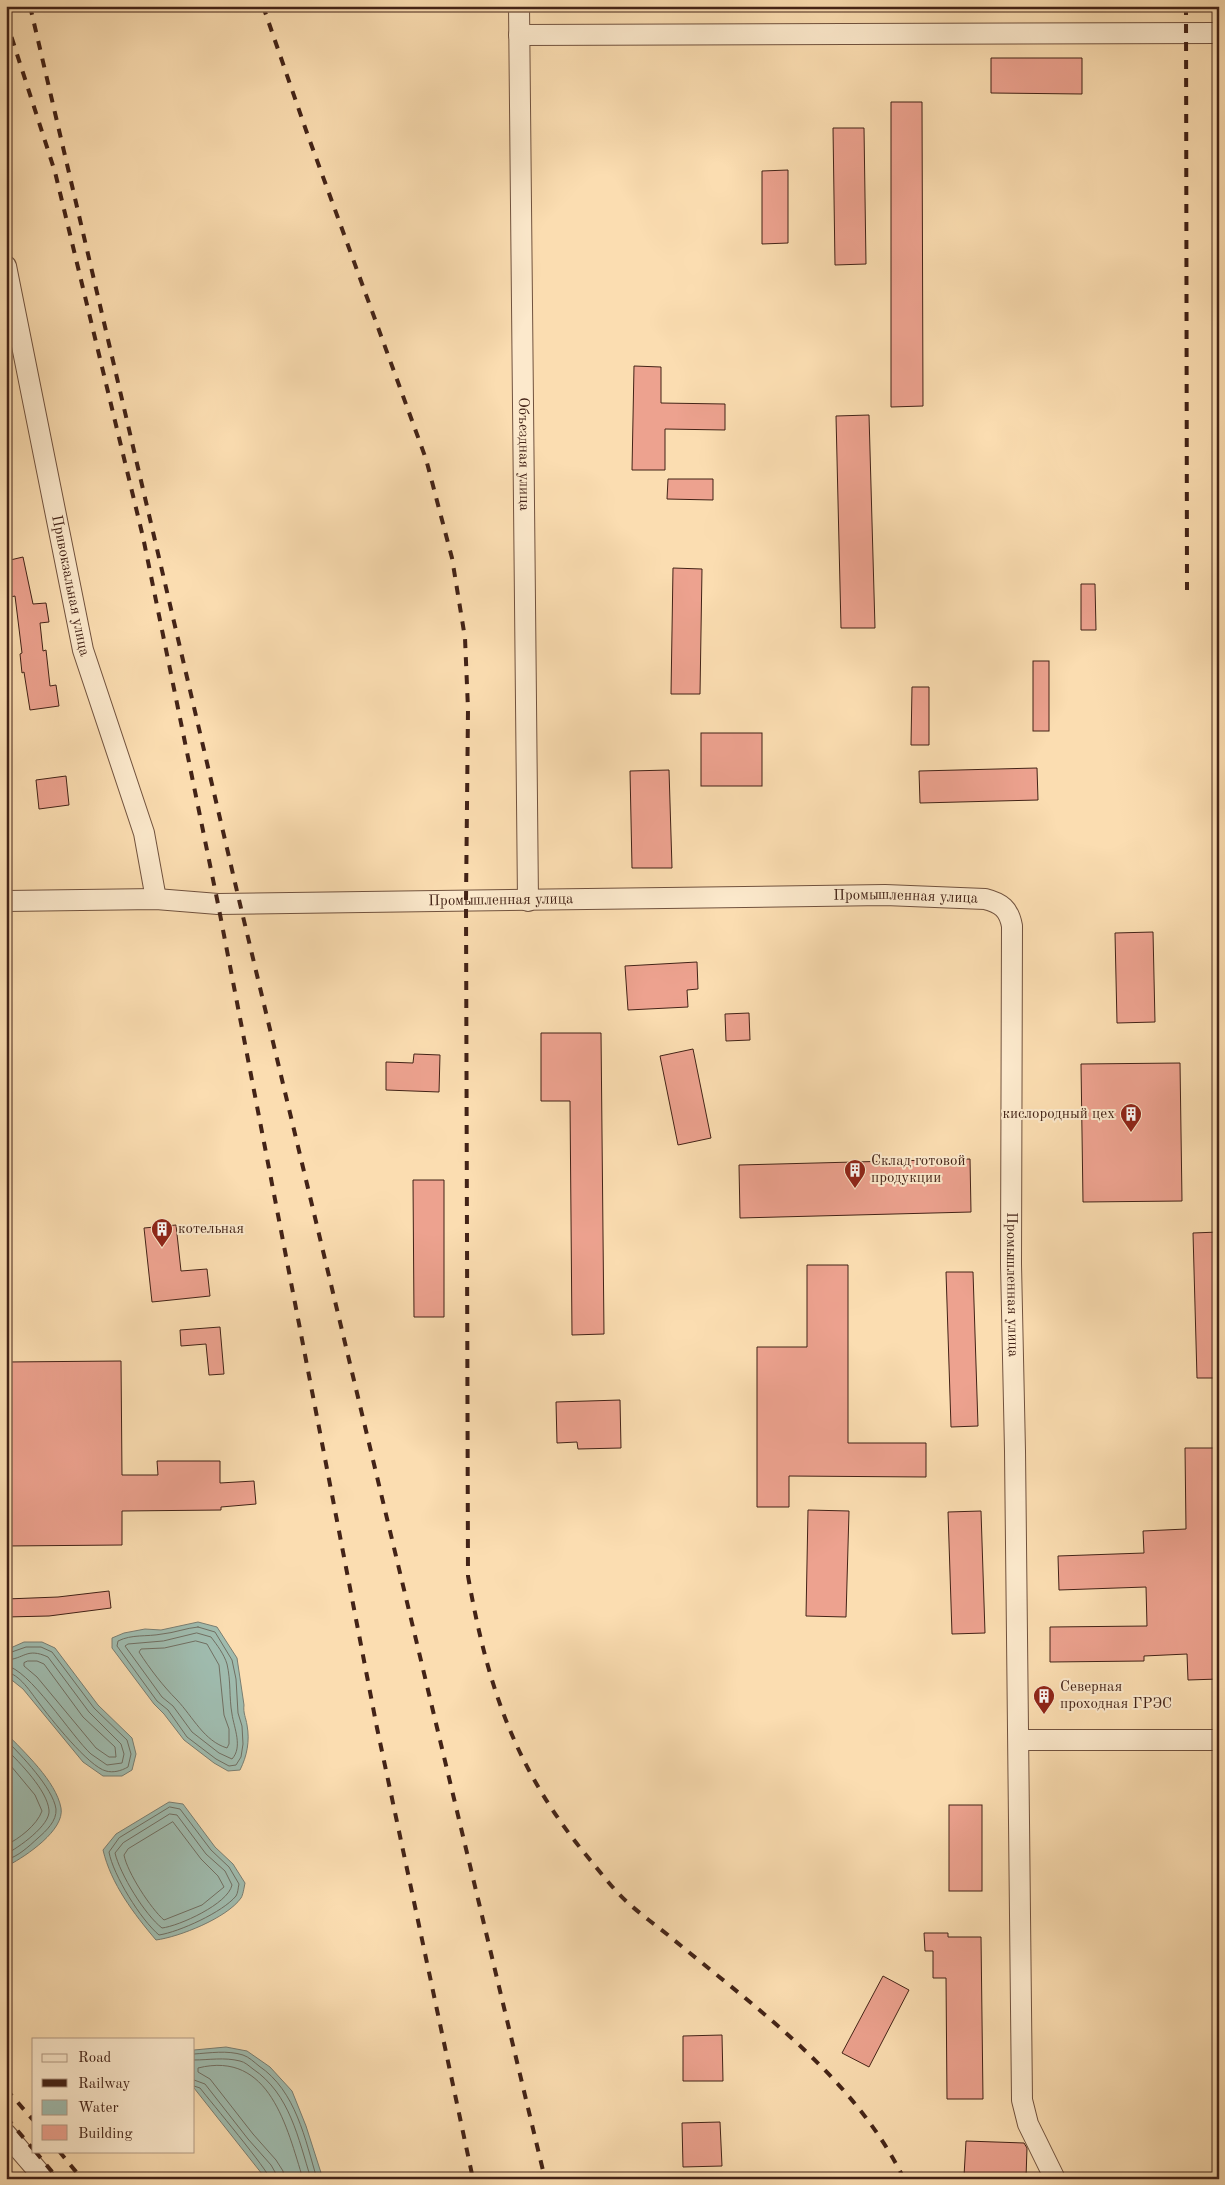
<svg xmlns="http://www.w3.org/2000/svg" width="1225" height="2185" viewBox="0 0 1225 2185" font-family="'Old Standard TT',serif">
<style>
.water{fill:#9fbbae;stroke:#7a7e72}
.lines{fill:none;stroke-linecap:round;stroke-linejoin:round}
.shore{stroke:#716f62;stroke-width:1}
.building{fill:#eda28f;stroke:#432317}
.minor-casing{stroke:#71523e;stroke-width:22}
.minor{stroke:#fce9cc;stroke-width:20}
.rail{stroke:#432317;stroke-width:4;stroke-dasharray:9 9;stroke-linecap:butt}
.labels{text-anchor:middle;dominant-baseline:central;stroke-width:4;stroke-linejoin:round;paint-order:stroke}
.street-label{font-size:15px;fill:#432317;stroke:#fce9cc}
.poi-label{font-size:15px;fill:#432317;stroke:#fce9cc;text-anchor:start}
</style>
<rect width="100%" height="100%" fill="#fbddb1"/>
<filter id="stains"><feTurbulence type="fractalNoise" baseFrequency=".004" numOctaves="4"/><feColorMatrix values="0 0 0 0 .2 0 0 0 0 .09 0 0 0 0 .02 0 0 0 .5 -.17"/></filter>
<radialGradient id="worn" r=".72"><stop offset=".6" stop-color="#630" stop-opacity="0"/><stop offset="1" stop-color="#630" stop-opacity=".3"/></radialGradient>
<g class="water">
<path d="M198,1622l19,5 20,31 7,47c-1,8 2,13 3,20 3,16 0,31 -7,45l-12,1 -14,-8 -30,-23 -20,-26 -10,-10 -42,-56v-10l12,-5 21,-4 16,1z"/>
<polygon points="24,1642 42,1642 55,1648 98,1705 132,1738 136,1754 132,1770 122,1776 103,1776 83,1762 23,1689 8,1677 6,1650"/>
<path d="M6,1733c18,19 50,48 55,75 4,22 -35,48 -52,57h-3z"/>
<path d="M169,1802l14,2 32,43 18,17 12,19c-1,5 -2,12 -4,15 -14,20 -62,39 -85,42 -22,-26 -45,-56 -53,-90l13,-16z"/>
<polygon points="226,2047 247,2051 270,2067 292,2091 306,2126 323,2179 266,2179 194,2088 194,2050"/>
</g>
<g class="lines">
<g class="shore">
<path d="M198,1627l17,5 17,28 4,19 2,34 4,13 1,18 -2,13 -5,8 -7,1 -13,-7 -29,-22 -19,-27 -11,-9 -40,-55 1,-5c14,-7 28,-4 44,-7 12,-1 24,-6 36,-7z"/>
<path d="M197,1633l14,4c6,8 13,17 16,27 4,17 2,34 5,50 2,14 11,33 0,45l-13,-6 -27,-21 -19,-26 -11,-9 -37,-51 3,-2 35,-3z"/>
<path d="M196,1641l11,3 12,21 5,50 5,14v15l-2,4c-23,-7 -34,-31 -50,-48 -14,-14 -27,-31 -38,-48l2,-3 23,-1z"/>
<path d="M6,1654l20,-7h15l11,5 42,56 33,32 4,14 -3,13c-7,4 -15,6 -22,4 -17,-4 -56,-53 -67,-68 -8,-10 -19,-29 -33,-31"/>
<path d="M6,1660c19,-1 20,-13 42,-3l41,55 32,32 3,10 -2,9 -15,2c-5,-4 -11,-7 -16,-11 -19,-17 -63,-87 -85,-88"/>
<polygon points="28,1661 37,1661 44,1664 83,1717 115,1747 116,1757 109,1757 96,1748 37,1677 24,1666 24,1663"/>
<path d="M6,1740c15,15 47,48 50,69 1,12 -10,22 -18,29 -10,9 -19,18 -32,22"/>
<path d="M6,1749c14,14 41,41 43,61 2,15 -31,38 -43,44"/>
<path d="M6,1760l29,35 7,16c-5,14 -23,28 -36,34"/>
<path d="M170,1807l10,2 31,41 18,17 10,17c-1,4 -1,9 -3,12 -13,16 -57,36 -77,39 -18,-15 -46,-60 -50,-83l10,-14z"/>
<path d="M170,1814l7,1 29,39 19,17 7,14c-4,19 -53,41 -70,43 -17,-13 -42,-54 -47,-75l8,-10z"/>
<path d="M173,1822l28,37 17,17 6,11 -22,18 -38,15c-13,-11 -37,-48 -40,-65l4,-6z"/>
<path d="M194,2054c16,-1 33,-4 49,1 6,2 11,7 16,11 37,25 46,73 58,113"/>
<path d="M194,2060c15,0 30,-3 46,1 5,1 9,5 13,8 37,25 45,69 58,110"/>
<polyline points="194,2080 205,2084 248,2139 271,2165 275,2172 277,2179"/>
<path d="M194,2086l6,2c10,13 69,83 70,91"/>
<path d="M284,2179l-1,-8 -7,-11 -23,-26 -43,-55 -12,-7v-4c72,-18 89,60 105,111"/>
</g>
</g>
<g class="building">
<polygon points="991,58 1082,58 1082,94 991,93"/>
<polygon points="891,102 922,102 923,406 891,407"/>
<polygon points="833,128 864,128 866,264 835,265"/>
<polygon points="788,170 788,243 762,244 762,171"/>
<polygon points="634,366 661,367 661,403 725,404 725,430 665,429 665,470 632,470"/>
<polygon points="869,415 875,628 841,628 836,416"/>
<polygon points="668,479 713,479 713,500 667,499"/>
<polygon points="23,557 33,604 46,603 49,622 40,623 43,651 46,650 50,686 56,685 59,706 30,710 24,672 22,673 20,654 22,653 15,596 6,598 6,561"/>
<polygon points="673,568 702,569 700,694 671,694"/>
<polygon points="1081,584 1095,584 1096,630 1081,630"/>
<rect x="1033" y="661" width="16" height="70"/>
<polygon points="912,687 929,687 929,745 911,745"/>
<rect x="701" y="733" width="61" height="53"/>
<polygon points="1037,768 1038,800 920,803 919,771"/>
<polygon points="669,770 672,868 632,868 630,771"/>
<polygon points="66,776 69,805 39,809 36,780"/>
<polygon points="1153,932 1155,1022 1117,1023 1115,933"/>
<polygon points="697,962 698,989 687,990 688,1007 628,1010 625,966"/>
<polygon points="749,1013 750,1040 726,1041 725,1014"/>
<polygon points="541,1033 601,1033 604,1334 572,1335 570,1101 541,1101"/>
<polygon points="693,1049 711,1138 678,1145 660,1056"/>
<polygon points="414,1054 440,1055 439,1092 386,1090 386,1062 413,1063"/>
<polygon points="1180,1063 1182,1201 1083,1202 1081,1064"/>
<polygon points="970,1159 971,1212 740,1218 739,1165"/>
<polygon points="413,1180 444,1180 444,1317 414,1317"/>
<polygon points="176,1225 181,1271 207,1269 210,1296 152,1302 144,1228"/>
<polygon points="1219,1232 1219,1378 1197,1378 1193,1233"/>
<polygon points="807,1265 848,1265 848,1443 926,1443 926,1477 789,1476 789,1507 757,1507 757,1347 807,1347"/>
<polygon points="946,1272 973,1272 978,1426 951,1427"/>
<polygon points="220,1327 224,1374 209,1375 206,1344 181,1346 180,1330"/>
<polygon points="121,1361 122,1475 158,1475 157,1461 220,1461 220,1483 254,1481 256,1504 221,1507 221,1510 122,1511 122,1545 6,1546 6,1362"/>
<polygon points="620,1400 621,1448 578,1449 577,1442 557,1443 556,1402"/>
<polygon points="1185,1448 1219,1448 1219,1679 1188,1680 1187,1654 1144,1656 1144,1661 1050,1662 1050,1627 1147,1626 1146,1587 1059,1590 1058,1556 1144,1553 1143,1531 1186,1529"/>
<polygon points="808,1510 849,1511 846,1617 806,1616"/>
<polygon points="981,1511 985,1633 952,1634 948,1512"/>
<polygon points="109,1591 111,1608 49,1616 6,1617 6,1599 58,1597"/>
<rect x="949" y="1805" width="33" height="86"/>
<polygon points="924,1933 948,1933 948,1937 981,1937 983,2099 947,2099 946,1978 933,1978 933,1951 925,1951"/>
<polygon points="883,1976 909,1990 869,2067 842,2053"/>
<polygon points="722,2035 723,2081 683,2081 683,2036"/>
<polygon points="720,2122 722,2166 683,2167 682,2123"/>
<polygon points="966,2141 1024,2143 1027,2148 1026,2178 964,2176"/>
</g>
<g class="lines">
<g class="minor-casing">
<g id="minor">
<path id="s1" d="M519,6l9,895"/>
<polyline points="519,35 1219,33"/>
<path id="s2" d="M6,266l77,384 61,183 12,66"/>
<path id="s3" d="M6,901l150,-2 62,5 667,-9 100,4c16,4 24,10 27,27l-1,338 4,187 7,649 6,24 27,55"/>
<polyline points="1019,1740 1219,1740"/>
<polyline points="6,2134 45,2179"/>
</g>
</g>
<use href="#minor" class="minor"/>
<g class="rail">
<polyline points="30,6 240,904 545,2179"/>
<path d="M263,6l44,127 119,326 26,99 13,80 3,71 -2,192 2,675c20,113 48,196 123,285 11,13 22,28 35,40 13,12 28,23 42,34 86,72 185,140 236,244"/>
<polyline points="1186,6 1187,590"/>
<polyline points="6,20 55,172 143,537 218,904 377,1728 473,2179"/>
<polyline points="6,2089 34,2121"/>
<polyline points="6,2117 34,2150"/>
<polyline points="35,2151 58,2179"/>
<polyline points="59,2151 82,2179"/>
</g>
</g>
<defs>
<g id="building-pin" transform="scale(1.125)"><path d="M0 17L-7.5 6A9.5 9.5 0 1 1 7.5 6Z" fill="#8f2418" stroke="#fce9cc"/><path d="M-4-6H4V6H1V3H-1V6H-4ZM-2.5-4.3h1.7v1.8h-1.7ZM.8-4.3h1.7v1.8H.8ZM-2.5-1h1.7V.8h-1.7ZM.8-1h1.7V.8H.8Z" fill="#fff"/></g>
</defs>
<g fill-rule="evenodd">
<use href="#building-pin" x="1131" y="1114"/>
<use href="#building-pin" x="855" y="1170"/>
<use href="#building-pin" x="162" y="1229"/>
<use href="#building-pin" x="1044" y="1696"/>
</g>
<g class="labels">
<g class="street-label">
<text stroke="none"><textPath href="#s1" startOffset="448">Объездная улица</textPath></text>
<text stroke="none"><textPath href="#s2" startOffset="326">Привокзальная улица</textPath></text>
<text stroke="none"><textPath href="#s3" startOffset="900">Промышленная улица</textPath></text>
<text stroke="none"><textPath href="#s3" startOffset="495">Промышленная улица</textPath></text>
<text stroke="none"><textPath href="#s3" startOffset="1379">Промышленная улица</textPath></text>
</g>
<g class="poi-label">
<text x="1115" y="1114" text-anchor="end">кислородный цех</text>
<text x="871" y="1161">Склад готовой<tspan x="871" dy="17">продукции</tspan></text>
<text x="178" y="1229">котельная</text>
<text x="1060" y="1687">Северная<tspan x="1060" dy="17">проходная ГРЭС</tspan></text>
</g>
</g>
<rect width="1225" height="2185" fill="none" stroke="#fbddb1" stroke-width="25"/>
<rect x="8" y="8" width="1210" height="2170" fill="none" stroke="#432317" stroke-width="2.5"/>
<rect x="12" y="12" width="1200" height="2160" fill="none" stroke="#432317"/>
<rect x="32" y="2038" width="162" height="115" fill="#fce9cc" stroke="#b29a84"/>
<rect x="42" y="2054" width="25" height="8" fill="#fce9cc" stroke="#b29a84"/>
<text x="78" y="2062" font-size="15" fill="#432317">Road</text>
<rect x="42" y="2079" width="25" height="8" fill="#432317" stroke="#b29a84"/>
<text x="78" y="2088" font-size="15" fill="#432317">Railway</text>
<rect x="42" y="2100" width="25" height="15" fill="#9fbbae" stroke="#b29a84"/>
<text x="78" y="2112" font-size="15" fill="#432317">Water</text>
<rect x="42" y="2125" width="25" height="15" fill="#eda28f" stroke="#b29a84"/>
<text x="78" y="2138" font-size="15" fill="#432317">Building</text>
<rect width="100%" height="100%" filter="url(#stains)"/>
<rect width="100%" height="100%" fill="url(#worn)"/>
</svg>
